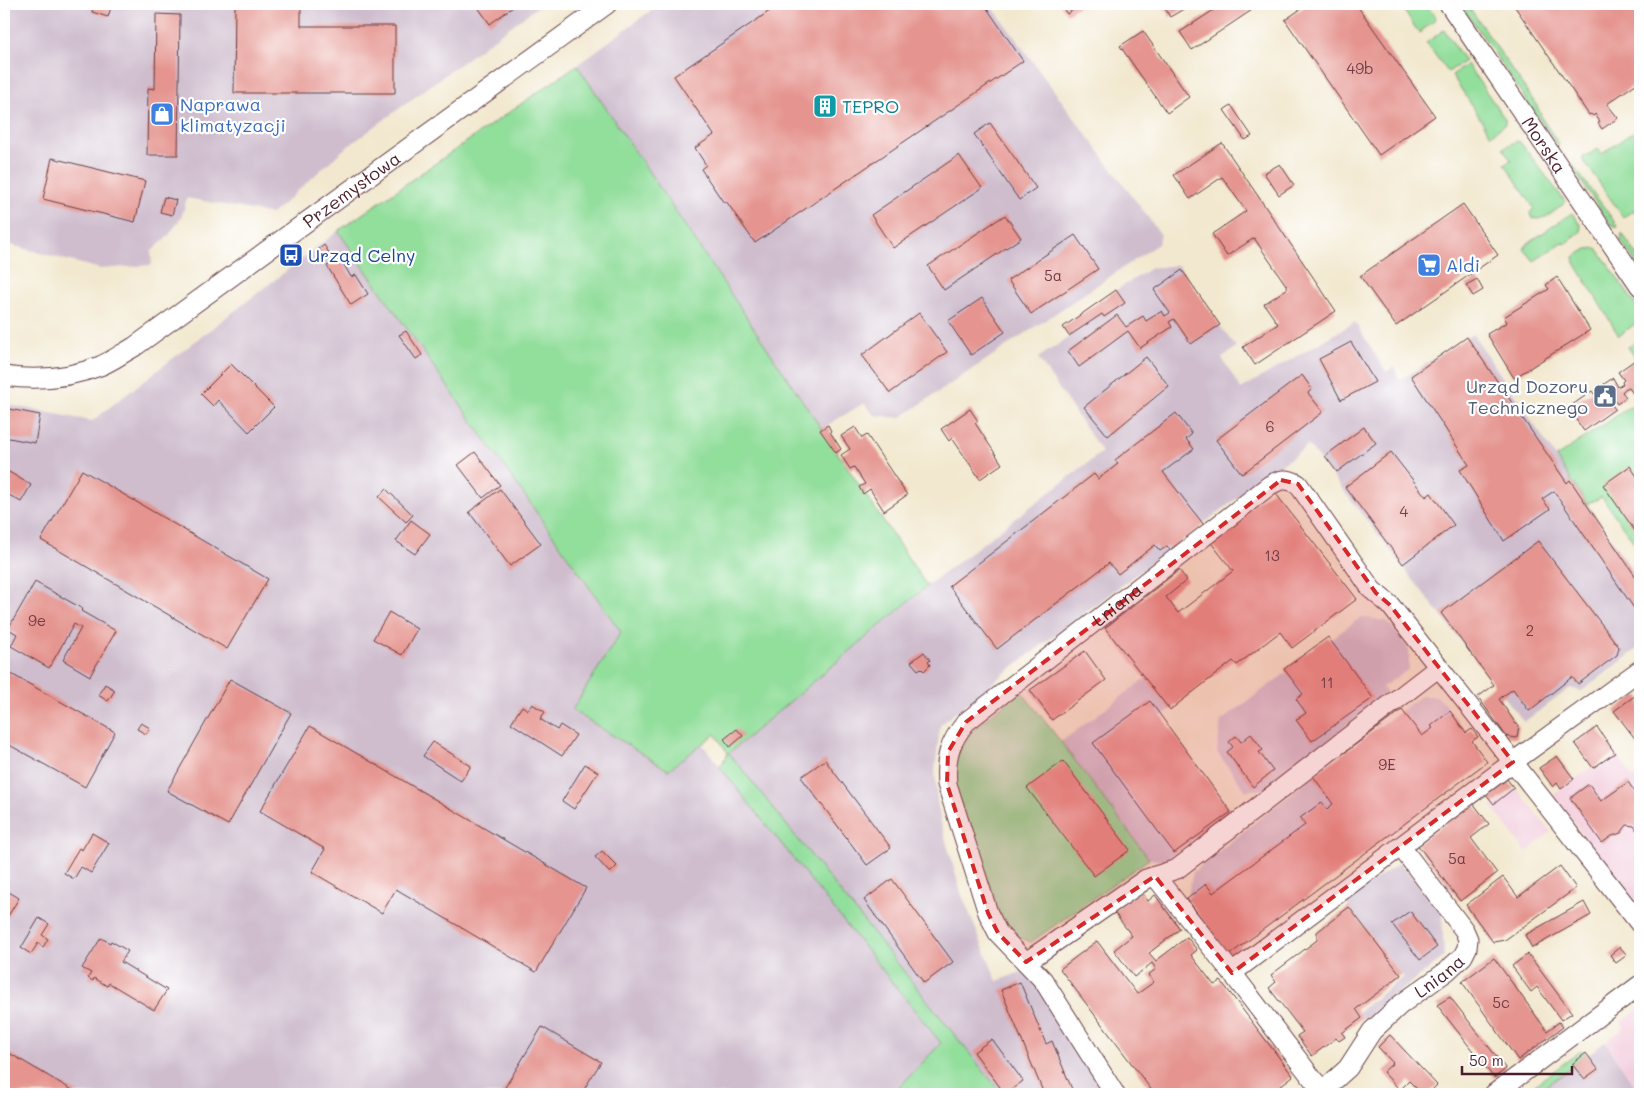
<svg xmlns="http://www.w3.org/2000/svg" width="1644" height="1098" viewBox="0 0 1644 1098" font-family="Mali,sans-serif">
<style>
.built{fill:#f3cfde}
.industrial{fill:#cfbdce}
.green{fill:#92de9b;stroke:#6e7e63}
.building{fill:#e5948f}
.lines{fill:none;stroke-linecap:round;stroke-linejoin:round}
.minor-casing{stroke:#633d44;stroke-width:21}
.minor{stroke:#fff;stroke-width:19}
.marked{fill:#d62828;fill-opacity:0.2;stroke:#d62828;stroke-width:4;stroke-dasharray:10 6;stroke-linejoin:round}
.labels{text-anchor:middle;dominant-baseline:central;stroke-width:4.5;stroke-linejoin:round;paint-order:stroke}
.number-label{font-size:15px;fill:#713c44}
.shop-label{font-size:18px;fill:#366cbe;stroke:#fff;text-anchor:start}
.culture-label{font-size:18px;fill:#0d838f;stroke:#fff;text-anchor:start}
.street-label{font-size:18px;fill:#4a1f2b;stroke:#fff}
.transit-label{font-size:18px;fill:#164399;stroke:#fff;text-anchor:start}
.service-label{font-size:18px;fill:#4e5e75;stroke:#fff;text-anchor:end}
</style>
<rect width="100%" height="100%" fill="#fff"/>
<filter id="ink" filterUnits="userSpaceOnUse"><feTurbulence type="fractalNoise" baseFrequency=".02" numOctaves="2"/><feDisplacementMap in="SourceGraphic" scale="10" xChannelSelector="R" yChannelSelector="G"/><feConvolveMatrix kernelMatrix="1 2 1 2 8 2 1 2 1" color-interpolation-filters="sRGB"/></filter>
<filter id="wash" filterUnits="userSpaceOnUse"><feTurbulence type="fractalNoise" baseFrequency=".0096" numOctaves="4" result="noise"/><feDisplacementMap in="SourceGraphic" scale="20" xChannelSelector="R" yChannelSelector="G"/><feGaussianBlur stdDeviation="1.12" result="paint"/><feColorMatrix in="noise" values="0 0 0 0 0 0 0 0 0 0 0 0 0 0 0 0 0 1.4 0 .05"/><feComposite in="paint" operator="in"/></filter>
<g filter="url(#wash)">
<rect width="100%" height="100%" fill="#f2e8cf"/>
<g class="built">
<polygon points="1617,755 1640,787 1640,912 1553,795 1592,767 1595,770"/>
<polygon points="1516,788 1551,832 1526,852 1492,807"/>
<polygon points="1640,1008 1640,1093 1605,1042 1624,1028 1621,1023"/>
</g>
<g class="industrial">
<polygon points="4,4 541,4 343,150 272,214 187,198 181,218 169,235 151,252 152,265 100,269 4,243"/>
<polygon points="660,4 990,4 1161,235 1158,244 900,418 874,415 864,403 821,429 577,65"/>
<polygon points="338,231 621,633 668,770 702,744 941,1043 893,1094 4,1094 4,404 92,421"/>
<polygon points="1178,265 1222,329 1236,347 1222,358 1241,389 1355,322 1386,372 1394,367 1400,380 1473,334 1640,582 1640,647 1582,691 1570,688 1524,722 1308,445 1006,672 940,725 935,771 937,801 942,827 961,893 997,981 1021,972 1035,979 1104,1094 1002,1094 728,753 936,579 1102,452 1038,358 1069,337 1062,327 1117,290 1151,268"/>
<polygon points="1361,617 1387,621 1409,649 1409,669 1382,687 1387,693 1270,788 1246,791 1217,752 1221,721"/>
<polygon points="1145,679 1170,710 1161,716 1231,812 1165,861 1149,859 1061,742"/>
<polygon points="1421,696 1437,696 1450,711 1487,762 1229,955 1187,899 1193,872 1313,776"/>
<polygon points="1400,863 1442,913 1444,957 1364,1019 1358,1012 1403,977 1344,900"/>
<polygon points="1605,1042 1640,1094 1535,1094"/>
</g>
<g class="green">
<polygon points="1399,4 1426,4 1435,17 1435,20 1419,33"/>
<polygon points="1461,4 1467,4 1537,106 1543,120 1559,144 1556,144"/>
<polygon points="1444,30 1465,61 1448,72 1426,43"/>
<polygon points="1467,64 1505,119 1505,124 1491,135 1452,75"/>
<polygon points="577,65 927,586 729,753 1002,1094 893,1094 941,1043 720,767 728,753 715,734 668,770 572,710 621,632 338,231"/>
<polygon points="1640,127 1640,207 1623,217 1582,158 1598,149 1602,154"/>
<path d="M1517,141l3,1 45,59v2c-10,7 -22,21 -34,14l-1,-4 4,-5 -29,-44 6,-4 -8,-12z"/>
<path d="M1572,164c15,21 31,41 46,63l-8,-3 -37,-55z"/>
<polygon points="1572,213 1581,226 1580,232 1565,244 1563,242 1534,261 1524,249 1527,244"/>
<polygon points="1622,233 1640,259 1640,268 1621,241"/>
<polygon points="1597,248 1640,311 1640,320 1619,336 1575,263 1574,257 1587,249"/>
<polygon points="1640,339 1640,365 1628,347"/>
<polygon points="1640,400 1640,551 1602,497 1587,504 1556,457"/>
<polygon points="1021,691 1061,742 1149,859 1031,942 1008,933 999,913 952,779 952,758 966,735"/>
<polygon points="1581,1051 1586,1053 1572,1064 1574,1066 1535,1094 1522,1094"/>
</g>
<g id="blocks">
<g class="building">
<polygon points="84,4 112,4 108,17 92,12 93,7"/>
<polygon points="235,4 301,4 301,26 395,26 395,93 234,93"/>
<polygon points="481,4 517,4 490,24 477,6"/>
<polygon points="780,4 984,4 1023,61 755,243 726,201 724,203 701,169 706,165 695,148 714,135 674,76"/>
<polygon points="1060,4 1082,4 1067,14"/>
<polygon points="1166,4 1185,4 1187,7 1170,17 1163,5"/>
<polygon points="1223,4 1261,4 1192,50 1180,32"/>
<polygon points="1308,4 1356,4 1435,116 1379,155 1285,20"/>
<polygon points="1513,4 1640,4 1640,81 1607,104 1618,118 1602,129 1598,123 1600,122 1595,114 1593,116 1591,114 1589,115"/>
<polygon points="156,14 180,15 178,155 147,155 148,88 155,89"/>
<polygon points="1143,31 1189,97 1167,113 1120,46"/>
<polygon points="1231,105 1252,136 1245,140 1224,110"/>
<polygon points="990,123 1036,188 1019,200 974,134"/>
<polygon points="1222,143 1336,311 1255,365 1243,347 1278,324 1264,304 1288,288 1254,238 1227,256 1212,234 1246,211 1222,177 1190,199 1174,175"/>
<polygon points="959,155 982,188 893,248 871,215"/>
<polygon points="52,158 145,181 135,222 43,199"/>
<polygon points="1280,164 1294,185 1279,195 1264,173"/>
<polygon points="4,170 8,171 5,188 4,188"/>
<polygon points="164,197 176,200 172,215 160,212"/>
<polygon points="1463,204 1498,255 1396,326 1360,276"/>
<polygon points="1005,215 1021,238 944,290 928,266"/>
<polygon points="1075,235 1098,269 1031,314 1008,280"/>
<polygon points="324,245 331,256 326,259 319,249"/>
<polygon points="340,258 351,277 356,275 368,294 351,305 327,266"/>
<polygon points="1182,270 1220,325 1191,344 1174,319 1169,322 1172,327 1140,348 1128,331 1079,367 1068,351 1117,315 1126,327 1143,316 1146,321 1162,311 1165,316 1170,313 1154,290"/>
<polygon points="1557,277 1590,330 1514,378 1487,334 1507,322 1504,317 1549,289 1546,285"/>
<polygon points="1477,279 1483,290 1473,296 1466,285"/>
<polygon points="1116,290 1125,303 1104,317 1102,314 1069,336 1063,327"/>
<polygon points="982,298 1005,332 971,355 948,321"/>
<polygon points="919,313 947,352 890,393 862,355"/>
<polygon points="406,331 422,355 416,359 399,335"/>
<polygon points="1467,337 1567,483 1570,480 1640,583 1640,617 1554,491 1542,499 1550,509 1504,541 1460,470 1469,465 1411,376"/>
<polygon points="1351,342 1375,382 1341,400 1319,359"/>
<polygon points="1146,357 1169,386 1108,436 1084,407"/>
<polygon points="1635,360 1640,368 1640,392 1635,396 1629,388 1626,388 1622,392 1626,397 1617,404 1613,398 1609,401 1615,409 1584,431 1568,408 1592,391 1595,395 1606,388 1604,384 1613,378 1618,387 1623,384 1622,382 1624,380 1618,372"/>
<polygon points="231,364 274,407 249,432 218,400 213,406 201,394"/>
<polygon points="1302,375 1312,389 1308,393 1323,412 1242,474 1216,440"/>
<polygon points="4,408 40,415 35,443 4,437"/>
<polygon points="970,409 978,421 975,423 1002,464 980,479 952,438 949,441 941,429"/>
<polygon points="1176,413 1192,434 1186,439 1194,449 1163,472 1204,525 1170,550 1167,546 1160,551 1155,545 1118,574 1109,563 997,649 949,586 1094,474 1098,479 1118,464 1115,460"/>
<polygon points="828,425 831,431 830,432 841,449 836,453 820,430"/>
<polygon points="855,427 862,438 867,435 907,495 884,511 870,489 863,494 859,487 865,484 854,467 850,469 841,455 850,449 841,436"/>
<polygon points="1364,427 1376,443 1337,472 1325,456"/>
<polygon points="475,452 500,485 483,498 458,465"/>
<polygon points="1391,452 1426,497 1431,493 1454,525 1403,564 1345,487"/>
<polygon points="1630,466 1640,481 1640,538 1603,485"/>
<polygon points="4,469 31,485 21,502 4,492"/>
<polygon points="82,470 268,579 227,649 41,540"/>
<polygon points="386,489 413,515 406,522 379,497"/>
<polygon points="500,489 541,544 510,566 469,512"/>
<polygon points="1273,490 1357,599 1292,648 1280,632 1237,665 1233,661 1170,710 1105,628 1179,570 1187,580 1166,597 1178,613 1233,571 1208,539"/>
<polygon points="411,520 430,534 415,554 396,541"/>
<polygon points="1538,541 1619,647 1617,655 1578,684 1572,677 1529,711 1513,689 1499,699 1516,724 1519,725 1517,738 1504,736 1504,733 1478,697 1494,685 1441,613"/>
<polygon points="35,582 83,609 81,611 116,631 90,676 63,660 81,628 74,624 49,668 11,646 17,634 8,629"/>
<polygon points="389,612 417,629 402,655 373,639"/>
<polygon points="1328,637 1373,698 1312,741 1296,720 1306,713 1296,699 1303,694 1284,669"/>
<polygon points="1085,651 1106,680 1052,720 1030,690"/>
<polygon points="924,652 930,660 928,662 930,665 924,671 921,668 918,670 911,662"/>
<polygon points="4,670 115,732 85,787 4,742"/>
<polygon points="230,679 291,713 228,825 167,791"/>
<polygon points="105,684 115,690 108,701 98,695"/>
<polygon points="1636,695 1637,697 1640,695 1640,745 1614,711"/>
<polygon points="1150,701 1231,812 1174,853 1093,743"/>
<polygon points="532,704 545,712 540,719 557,730 560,725 576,735 562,756 511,723 522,706 528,710"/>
<polygon points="1402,710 1422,736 1433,728 1431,726 1450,711 1466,733 1472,729 1478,737 1472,741 1487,762 1229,955 1187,899 1206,884 1213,893 1305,825 1300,818 1322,802 1327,809 1333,804 1313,776"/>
<polygon points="141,723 150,728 146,734 137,729"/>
<polygon points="310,726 586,888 536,972 396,889 382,913 312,872 325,849 260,811"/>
<polygon points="1597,727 1615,753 1593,768 1575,743"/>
<polygon points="737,729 743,736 730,747 724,739"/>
<polygon points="1251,734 1263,750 1259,752 1273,771 1253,787 1227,752 1233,747 1229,742 1236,736 1241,742"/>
<polygon points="433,742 471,766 461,781 423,756"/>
<polygon points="1557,756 1574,779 1561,789 1557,783 1553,787 1539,768"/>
<polygon points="825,760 891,848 867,865 801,777"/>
<polygon points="1063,761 1130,850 1094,876 1027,788"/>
<polygon points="585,764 598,772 574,809 562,801"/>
<polygon points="1506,778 1514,788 1494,804 1485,793"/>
<polygon points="1628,782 1640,799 1640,835 1634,826 1627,825 1621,833 1612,836 1602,843 1570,798 1589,784 1601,801"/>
<polygon points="1473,803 1489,824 1471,838 1497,873 1460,901 1417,844"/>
<polygon points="92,833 109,843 91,873 81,867 74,879 64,873 79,848 82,850"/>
<polygon points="602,851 617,866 610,873 595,857"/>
<polygon points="1560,866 1576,888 1505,940 1493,942 1466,905 1503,877 1518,897"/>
<polygon points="892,879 953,962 924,983 864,900"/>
<polygon points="4,889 19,898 5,921 4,920"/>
<polygon points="1140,890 1148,901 1155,895 1180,929 1149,953 1156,961 1187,937 1197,950 1191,955 1214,985 1221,981 1293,1076 1280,1086 1287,1094 1151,1094 1153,1092 1060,969 1097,941 1137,994 1154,982 1148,975 1156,969 1152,963 1134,977 1114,950 1132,936 1113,911"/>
<polygon points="1584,902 1591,915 1532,948 1525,935"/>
<polygon points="1349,907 1401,975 1356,1009 1362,1018 1342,1033 1345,1037 1339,1041 1336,1038 1312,1056 1297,1036 1303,1032 1269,988 1276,982 1271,975 1317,940 1317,932"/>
<polygon points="1410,911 1437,947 1420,960 1392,924"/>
<polygon points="39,918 49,924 42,935 48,939 43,947 38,943 31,954 21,948"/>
<polygon points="101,938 110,943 111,941 128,951 121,962 167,990 154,1010 109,983 107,986 94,978 93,981 88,978 91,973 82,968"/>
<polygon points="1620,947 1627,955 1616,963 1610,955"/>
<polygon points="1528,954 1572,1013 1561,1020 1537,987 1531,992 1512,966"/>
<polygon points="1494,958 1547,1031 1559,1022 1563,1027 1518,1060 1462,982"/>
<polygon points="1020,982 1046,1044 1052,1041 1074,1094 1044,1094 1001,990"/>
<polygon points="1450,997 1506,1069 1494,1078 1437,1005"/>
<polygon points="542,1027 601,1062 581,1094 501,1094"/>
<polygon points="1390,1035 1437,1085 1428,1094 1422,1094 1409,1081 1400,1090 1383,1072 1393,1063 1378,1047"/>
<polygon points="992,1039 1023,1081 1005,1094 974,1052"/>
<polygon points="4,1050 79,1094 4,1094"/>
<polygon points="1586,1053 1598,1069 1584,1079 1572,1064"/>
</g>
</g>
</g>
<g filter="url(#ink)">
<use href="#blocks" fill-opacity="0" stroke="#633d44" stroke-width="1"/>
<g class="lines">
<g class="minor-casing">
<g id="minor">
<path id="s1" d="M1449,4l191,282"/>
<path id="s2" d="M4,376c33,5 65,2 96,-10 12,-5 23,-13 34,-19l473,-343"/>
<polyline points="1155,876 1232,973 1315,1082 1329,1094"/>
<polyline points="1026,962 1146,879 1177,869 1439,667"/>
<polyline points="1232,973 1513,762 1640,670"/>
<path id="s3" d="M1115,1094l-72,-114 -45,-47 -10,-20 -41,-129c-2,-26 2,-41 19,-62l304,-237c11,-6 17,-7 28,-1l74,106 18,15 250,319"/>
<path id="s4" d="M1319,1094l29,-26 24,-37 28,-26 47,-34 16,-15 4,-8 1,-9 -4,-9 -63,-83"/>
<polyline points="1494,1094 1640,985"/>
</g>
</g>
<use href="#minor" class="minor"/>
</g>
</g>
<path class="marked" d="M1281,480l17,4 78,109 14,12 123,157 -281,211 -77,-97 -129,86 -28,-29 -10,-20 -41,-129 1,-32 18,-30z"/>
<defs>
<g id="building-square" transform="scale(1.25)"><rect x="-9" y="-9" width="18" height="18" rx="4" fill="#0f9aa8" stroke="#fff"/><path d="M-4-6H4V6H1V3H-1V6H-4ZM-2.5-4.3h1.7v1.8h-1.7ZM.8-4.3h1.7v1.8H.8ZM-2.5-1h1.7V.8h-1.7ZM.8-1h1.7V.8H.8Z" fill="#fff"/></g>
<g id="shop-square" transform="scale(1.25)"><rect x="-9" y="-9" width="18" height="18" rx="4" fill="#3f7fe0" stroke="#fff"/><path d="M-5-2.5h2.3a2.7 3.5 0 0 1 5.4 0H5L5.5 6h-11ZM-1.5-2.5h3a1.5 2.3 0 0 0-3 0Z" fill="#fff"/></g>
<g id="bus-square" transform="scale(1.25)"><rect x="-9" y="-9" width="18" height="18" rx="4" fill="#1a4fb4" stroke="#fff"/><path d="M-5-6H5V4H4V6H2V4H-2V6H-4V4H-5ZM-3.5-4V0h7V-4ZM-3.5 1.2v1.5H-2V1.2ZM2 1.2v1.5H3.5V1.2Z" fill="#fff"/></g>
<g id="supermarket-square" transform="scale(1.25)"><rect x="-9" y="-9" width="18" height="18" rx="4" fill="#3f7fe0" stroke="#fff"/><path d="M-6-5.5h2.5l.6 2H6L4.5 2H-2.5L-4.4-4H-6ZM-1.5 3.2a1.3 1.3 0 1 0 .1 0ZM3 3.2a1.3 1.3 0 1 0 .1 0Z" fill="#fff"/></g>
<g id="civic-square" transform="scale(1.25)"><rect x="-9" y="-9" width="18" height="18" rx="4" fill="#5c6f8a" stroke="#fff"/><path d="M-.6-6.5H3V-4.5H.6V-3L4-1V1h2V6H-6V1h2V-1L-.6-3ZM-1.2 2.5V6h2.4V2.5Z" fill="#fff"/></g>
</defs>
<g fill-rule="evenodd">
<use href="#building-square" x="825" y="106"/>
<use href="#shop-square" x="162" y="114"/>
<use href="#bus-square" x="291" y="255"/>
<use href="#supermarket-square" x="1429" y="265"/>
<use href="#civic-square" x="1605" y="396"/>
</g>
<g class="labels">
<g class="number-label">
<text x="1360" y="68">49b</text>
<text x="1053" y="275">5a</text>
<text x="1270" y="426">6</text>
<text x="1404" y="511">4</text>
<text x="1272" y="555">13</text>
<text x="37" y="620">9e</text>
<text x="1530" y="630">2</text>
<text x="1327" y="682">11</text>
<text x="1387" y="764">9E</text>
<text x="1457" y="858">5a</text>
<text x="1501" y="1002">5c</text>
</g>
<g class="shop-label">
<text x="180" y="104">Naprawa<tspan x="180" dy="21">klimatyzacji</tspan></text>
<text x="1446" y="265">Aldi</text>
</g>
<g class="culture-label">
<text x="842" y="106">TEPRO</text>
</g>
<g class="street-label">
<text stroke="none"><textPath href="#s1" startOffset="170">Morska</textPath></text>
<text stroke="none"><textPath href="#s2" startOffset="405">Przemysłowa</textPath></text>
<text stroke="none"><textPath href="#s3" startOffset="616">Lniana</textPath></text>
<text stroke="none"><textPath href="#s4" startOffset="170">Lniana</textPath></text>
</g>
<g class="transit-label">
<text x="308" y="255">Urząd Celny</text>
</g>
<g class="service-label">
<text x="1588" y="386">Urząd Dozoru<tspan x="1588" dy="21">Technicznego</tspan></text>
</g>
</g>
<rect width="1644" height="1098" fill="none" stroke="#fff" stroke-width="20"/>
<path d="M1462 1066v8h110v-8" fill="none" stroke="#4a1f2b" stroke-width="2.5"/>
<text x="1469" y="1066" font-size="15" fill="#4a1f2b" stroke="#ffffff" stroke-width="4" paint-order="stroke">50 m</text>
</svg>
